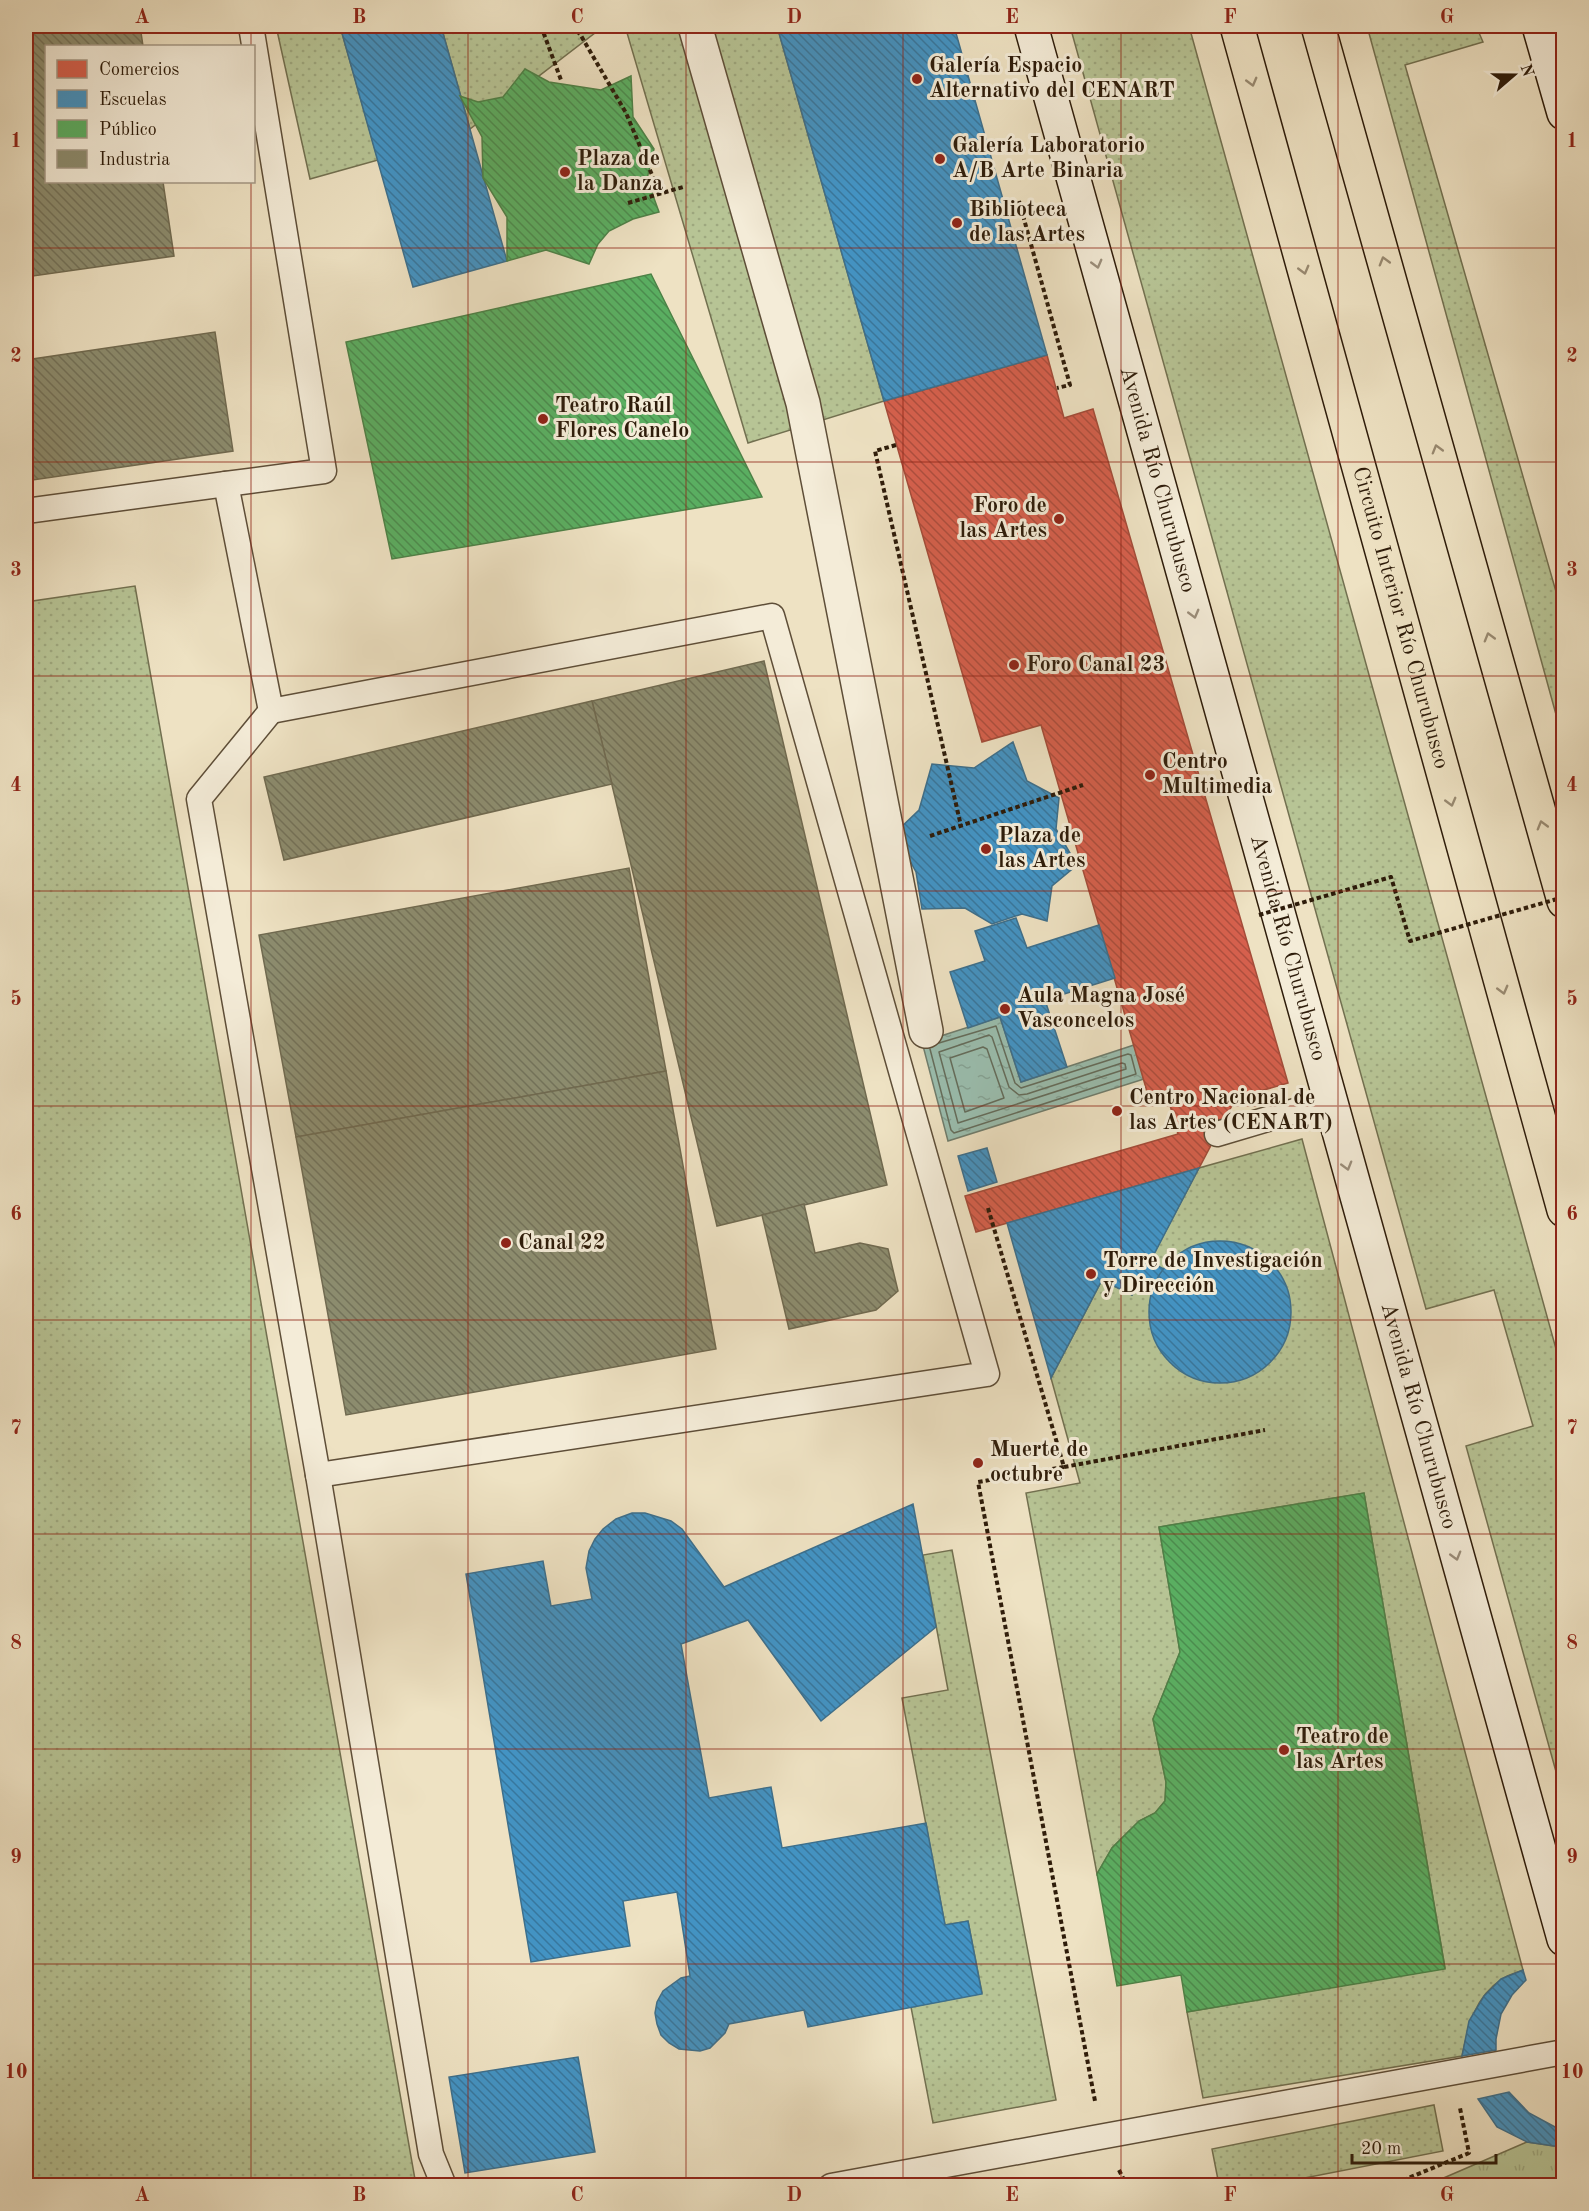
<svg xmlns="http://www.w3.org/2000/svg" width="1589" height="2211" viewBox="0 0 1589 2211" font-family="'Old Standard TT',serif">
<style>
.grass{fill:url(#grass-dots);stroke:#727050;stroke-width:1.5}
.park{fill:url(#park-tufts);stroke:#727050;stroke-width:1.5}
.water{fill:url(#water-ripples);stroke:#6f7d6d;stroke-width:1.5}
.shops{fill:url(#shops-back-hatch);stroke:#a44c39;stroke-width:1.5}
.schools{fill:url(#schools-back-hatch);stroke:#3d6f8c;stroke-width:1.5}
.public{fill:url(#public-back-hatch);stroke:#4d8247;stroke-width:1.5}
.industry{fill:url(#industry-back-hatch);stroke:#706a50;stroke-width:1.5}
.lines{fill:none;stroke-linecap:round;stroke-linejoin:round}
.shore{stroke:#646d5c;stroke-width:1.5}
.service-casing{stroke:#5e4e38;stroke-width:27}
.pedestrian-casing{stroke:#5e4e38;stroke-width:36}
.secondary-casing{stroke:#2e1c0a;stroke-width:36}
.motorway-casing{stroke:#2e1c0a;stroke-width:36}
.path{stroke:#2e1c0a;stroke-width:4;stroke-dasharray:4.5 3;stroke-linecap:butt}
.service{stroke:#f4ecd8;stroke-width:24}
.pedestrian{stroke:#f4ecd8;stroke-width:33}
.secondary{stroke:#f4ecd8;stroke-width:33}
.motorway{stroke:#eee2c3;stroke-width:33}
.path-bridge{stroke:#2e1c0a;stroke-width:4;stroke-dasharray:4.5 3;stroke-linecap:butt}
.oneway{stroke:#988970}
.oneway2{stroke:#9b8e7b}
.grid{fill:none;stroke:#8f2418;stroke-width:1.5;stroke-opacity:0.55}
.poi-dot{fill:#8f2418;stroke:#f4ecd8;stroke-width:2}
.labels{text-anchor:middle;dominant-baseline:central;stroke-width:6;stroke-linejoin:round;paint-order:stroke}
.poi-label{font-size:22px;font-weight:bold;fill:#2e1c0a;stroke:#f4ecd8;text-anchor:start}
.street-label{font-size:22px;fill:#2e1c0a;stroke:#f4ecd8}
.neatline{fill:none;stroke:#8f2418;stroke-width:2}
.grid-label{font-size:20px;text-anchor:middle;font-weight:bold;fill:#8f2418}
</style>
<defs>
<pattern id="grass-dots" width="8" height="8" patternUnits="userSpaceOnUse" patternTransform="scale(1.5)"><rect width="8" height="8" fill="#b7c495"/><path d="M2 2h.1M6 6h.1" fill="none" stroke="#9ea87f" stroke-width="1.8" stroke-linecap="round"/></pattern>
<pattern id="park-tufts" width="24" height="20" patternUnits="userSpaceOnUse" patternTransform="scale(1.5)"><rect width="24" height="20" fill="#b7c495"/><path d="M3 7l-1-3M5 7V3M7 7l1-3M15 17l-1-3M17 17v-4M19 17l1-3" fill="none" stroke="#9ea87f"/></pattern>
<pattern id="water-ripples" width="26" height="14" patternUnits="userSpaceOnUse" patternTransform="scale(1.5)"><rect width="26" height="14" fill="#9abeaf"/><path d="M2 4q2-2 4 0t4 0M15 11q2-2 4 0t4 0" fill="none" stroke="#85a395"/></pattern>
<pattern id="shops-back-hatch" width="6" height="6" patternUnits="userSpaceOnUse" patternTransform="scale(1.5)"><rect width="6" height="6" fill="#d6604d"/><path d="M-1 5l2 2M0 0l6 6M5-1l2 2" fill="none" stroke="#ae4e3e"/></pattern>
<pattern id="schools-back-hatch" width="6" height="6" patternUnits="userSpaceOnUse" patternTransform="scale(1.5)"><rect width="6" height="6" fill="#4393c3"/><path d="M-1 5l2 2M0 0l6 6M5-1l2 2" fill="none" stroke="#38779d"/></pattern>
<pattern id="public-back-hatch" width="6" height="6" patternUnits="userSpaceOnUse" patternTransform="scale(1.5)"><rect width="6" height="6" fill="#5aae61"/><path d="M-1 5l2 2M0 0l6 6M5-1l2 2" fill="none" stroke="#4b8d4e"/></pattern>
<pattern id="industry-back-hatch" width="6" height="6" patternUnits="userSpaceOnUse" patternTransform="scale(1.5)"><rect width="6" height="6" fill="#8c8c6e"/><path d="M-1 5l2 2M0 0l6 6M5-1l2 2" fill="none" stroke="#737259"/></pattern>
</defs>
<rect width="100%" height="100%" fill="#eee2c3"/>
<filter id="stains"><feTurbulence type="fractalNoise" baseFrequency=".00333" numOctaves="4"/><feColorMatrix values="0 0 0 0 .2 0 0 0 0 .09 0 0 0 0 .02 0 0 0 .5 -.17"/></filter>
<radialGradient id="worn" r=".72"><stop offset=".6" stop-color="#630" stop-opacity="0"/><stop offset="1" stop-color="#630" stop-opacity=".3"/></radialGradient>
<g class="grass">
<polygon points="276,26 340,26 378,160 310,179"/>
<polygon points="441,26 604,26 470,129"/>
<polygon points="625,26 777,26 884,401 748,443"/>
<polygon points="1070,26 1189,26 1563,1374 1563,1797 1466,1446 1533,1426 1494,1290 1426,1309"/>
<polygon points="1367,26 1476,26 1483,42 1405,65 1563,616 1563,740"/>
<polygon points="135,586 416,2185 26,2185 26,602"/>
<path d="M1302,1139l221,831c-7,3 -15,5 -21,9 -28,18 -34,48 -40,77l-259,42 -16,-86 258,-44 -81,-475 -205,34 21,125 -27,67 13,63 -1,19 -10,12 -16,8 -27,27 -15,26 -71,-381 54,-10 -29,-105 51,-98 30,15 67,-127z"/>
<polygon points="952,1550 1056,2100 933,2123 911,2007 982,1993 968,1921 945,1925 902,1698 948,1690 923,1555"/>
<polygon points="1434,2105 1443,2151 1269,2185 1219,2185 1212,2149"/>
</g>
<polygon class="park" points="1527,2142 1554,2146 1563,2145 1563,2185 1425,2186"/>
<polygon class="water" points="1000,1017 1021,1082 1134,1045 1144,1079 948,1141 922,1042"/>
<polygon class="shops" points="1047,355 1064,418 1093,409 1288,1083 1236,1098 1199,1168 976,1232 965,1196 1178,1134 1166,1091 1148,1095 1041,725 982,742 884,401"/>
<g class="schools">
<polygon points="340,26 441,26 507,261 413,287"/>
<polygon points="777,26 954,26 1047,355 884,401"/>
<polygon points="1013,742 1027,781 1059,798 1056,829 1077,865 1052,886 1047,921 1022,914 992,924 965,908 922,909 916,872 895,833 919,810 932,764 974,768"/>
<polygon points="1016,918 1027,948 1099,925 1115,978 1045,1000 1067,1067 1021,1082 1000,1017 968,1028 950,972 985,961 975,931"/>
<polygon points="987,1148 997,1182 968,1191 958,1156"/>
<polygon points="1199,1168 1150,1262 1164,1269 1152,1289 1139,1283 1132,1295 1102,1280 1051,1378 1007,1223"/>
<circle cx="1220" cy="1312" r="71"/>
<polygon points="913,1504 936,1627 821,1721 748,1620 681,1644 709,1798 771,1787 782,1848 926,1823 945,1925 968,1921 982,1994 808,2027 804,2010 729,2024 725,2033 710,2048 700,2051 679,2049 669,2043 661,2035 657,2024 655,2013 657,2002 663,1991 681,1978 690,1976 677,1892 623,1901 630,1946 531,1962 466,1574 543,1561 551,1606 592,1599 586,1568 589,1551 595,1539 603,1529 616,1519 632,1513 645,1513 671,1521 682,1529 724,1587"/>
<polygon points="1523,1970 1526,1980 1512,1995 1501,2014 1496,2039 1496,2050 1462,2056 1469,2021 1484,1996 1501,1979"/>
<polygon points="578,2057 595,2152 465,2173 449,2077"/>
<polygon points="1509,2092 1529,2113 1555,2127 1564,2128 1564,2145 1554,2146 1527,2142 1497,2127 1478,2099"/>
</g>
<g class="public">
<polygon points="525,69 549,82 601,90 631,76 633,117 654,149 647,179 659,212 633,219 609,231 598,244 589,264 546,250 507,261 507,217 483,178 482,137 460,96 478,102 503,97"/>
<polygon points="651,274 762,497 392,559 346,342"/>
<polygon points="1364,1493 1445,1969 1187,2012 1181,1975 1117,1986 1097,1874 1112,1848 1139,1821 1155,1813 1165,1801 1166,1782 1153,1719 1180,1652 1159,1527"/>
</g>
<g class="industry">
<polygon points="26,26 140,26 143,46 46,46 46,182 163,182 174,256 26,277"/>
<polygon points="215,332 233,451 26,481 26,360"/>
<polygon points="764,661 887,1185 717,1226 592,701"/>
<polygon points="592,701 612,784 284,860 264,777"/>
<polygon points="629,868 666,1071 296,1137 259,935"/>
<polygon points="666,1071 716,1349 346,1415 296,1137"/>
<polygon points="804,1204 815,1253 860,1243 888,1249 898,1291 876,1310 789,1329 762,1215"/>
</g>
<g class="lines">
<g class="shore">
<polygon points="989,1035 992,1037 1009,1087 1019,1095 1027,1094 1122,1063 1125,1064 1126,1069 958,1123 939,1052"/>
<polygon points="983,1047 987,1049 1004,1098 965,1112 950,1058"/>
<polyline points="930,1049 951,1130 954,1133 1136,1074 1131,1055 1128,1054 1021,1088 1015,1083 996,1026 939,1043"/>
</g>
<g class="service-casing">
<g id="service">
<polyline points="226,484 324,471 251,26"/>
<polyline points="26,511 226,484 271,711 772,616 987,1374 318,1475"/>
<polyline points="271,711 199,799 318,1475 431,2154 444,2186"/>
<polyline points="1217,1134 1329,1101"/>
<polyline points="831,2186 1564,2052"/>
</g>
</g>
<g class="pedestrian-casing">
<polyline id="pedestrian" points="695,26 803,403 926,1031"/>
</g>
<g class="secondary-casing">
<g id="secondary">
<path id="s1" d="M1031,26l533,1913"/>
<polyline points="1539,26 1564,113"/>
</g>
</g>
<g class="motorway-casing">
<g id="motorway">
<path id="s2" d="M1237,26l327,1184"/>
<polyline points="1318,26 1564,901"/>
</g>
</g>
<g class="path">
<polyline points="541,26 561,80"/>
<polyline points="571,26 580,34 626,113 660,194"/>
<polyline points="1019,201 1070,385 1057,388"/>
<polyline points="628,203 683,187"/>
<polyline points="896,445 875,451 961,826"/>
<polyline points="930,836 1083,785"/>
<polyline points="988,1208 1064,1467 978,1482 1095,2101"/>
<polyline points="1064,1467 1265,1430"/>
<polyline points="1119,2170 1127,2186"/>
<polyline points="1389,2186 1469,2153 1460,2108"/>
</g>
<use href="#service" class="service"/>
<use href="#pedestrian" class="pedestrian"/>
<use href="#secondary" class="secondary"/>
<use href="#motorway" class="motorway"/>
<polyline class="path-bridge" points="1259,915 1391,877 1410,941 1564,897"/>
</g>
<defs><path id="oneway-chevron" d="M-2-3.5L2.5 0L-2 3.5" fill="none" stroke-width="1.6" stroke-linecap="round" stroke-linejoin="round" transform="scale(1.5)"/></defs>
<g class="oneway">
<use href="#oneway-chevron" transform="translate(1252 82) rotate(75)"/>
<use href="#oneway-chevron" transform="translate(1384 261) rotate(-106)"/>
<use href="#oneway-chevron" transform="translate(1304 270) rotate(75)"/>
<use href="#oneway-chevron" transform="translate(1437 449) rotate(-106)"/>
<use href="#oneway-chevron" transform="translate(1489 637) rotate(-106)"/>
<use href="#oneway-chevron" transform="translate(1451 802) rotate(75)"/>
<use href="#oneway-chevron" transform="translate(1542 825) rotate(-106)"/>
<use href="#oneway-chevron" transform="translate(1503 990) rotate(75)"/>
</g>
<g class="oneway2">
<use href="#oneway-chevron" transform="translate(1097 264) rotate(75)"/>
<use href="#oneway-chevron" transform="translate(1194 614) rotate(75)"/>
<use href="#oneway-chevron" transform="translate(1347 1166) rotate(74)"/>
<use href="#oneway-chevron" transform="translate(1456 1556) rotate(74)"/>
</g>
<path class="grid" d="M251,26v20M468,26v2160M686,26v2160M903,26v2160M1121,26v2160M1338,26v2160M251,182v2004M26,248h1538M26,462h1538M26,676h1538M26,891h1538M26,1106h1538M26,1320h1538M26,1534h1538M26,1749h1538M26,1964h1538"/>
<g class="poi-dot">
<circle cx="917" cy="79" r="6"/>
<circle cx="940" cy="159" r="6"/>
<circle cx="565" cy="172" r="6"/>
<circle cx="957" cy="223" r="6"/>
<circle cx="543" cy="419" r="6"/>
<circle cx="1059" cy="519" r="6"/>
<circle cx="1014" cy="665" r="6"/>
<circle cx="1150" cy="775" r="6"/>
<circle cx="986" cy="849" r="6"/>
<circle cx="1005" cy="1009" r="6"/>
<circle cx="1117" cy="1111" r="6"/>
<circle cx="506" cy="1243" r="6"/>
<circle cx="1091" cy="1274" r="6"/>
<circle cx="978" cy="1463" r="6"/>
<circle cx="1284" cy="1750" r="6"/>
</g>
<g class="labels">
<g class="poi-label">
<text x="929" y="66">Galería Espacio<tspan x="929" dy="25">Alternativo del CENART</tspan></text>
<text x="952" y="146">Galería Laboratorio<tspan x="952" dy="25">A/B Arte Binaria</tspan></text>
<text x="577" y="159">Plaza de<tspan x="577" dy="25">la Danza</tspan></text>
<text x="969" y="210">Biblioteca<tspan x="969" dy="25">de las Artes</tspan></text>
<text x="555" y="406">Teatro Raúl<tspan x="555" dy="25">Flores Canelo</tspan></text>
<text x="1047" y="506" text-anchor="end">Foro de<tspan x="1047" dy="25">las Artes</tspan></text>
<text x="1026" y="665">Foro Canal 23</text>
<text x="1162" y="762">Centro<tspan x="1162" dy="25">Multimedia</tspan></text>
<text x="998" y="836">Plaza de<tspan x="998" dy="25">las Artes</tspan></text>
<text x="1017" y="996">Aula Magna José<tspan x="1017" dy="25">Vasconcelos</tspan></text>
<text x="1129" y="1098">Centro Nacional de<tspan x="1129" dy="25">las Artes (CENART)</tspan></text>
<text x="518" y="1243">Canal 22</text>
<text x="1103" y="1261">Torre de Investigación<tspan x="1103" dy="25">y Dirección</tspan></text>
<text x="990" y="1450">Muerte de<tspan x="990" dy="25">octubre</tspan></text>
<text x="1296" y="1737">Teatro de<tspan x="1296" dy="25">las Artes</tspan></text>
</g>
<g class="street-label">
<text stroke="none"><textPath href="#s1" startOffset="471">Avenida Río Churubusco</textPath></text>
<text stroke="none"><textPath href="#s2" startOffset="614">Circuito Interior Río Churubusco</textPath></text>
<text stroke="none"><textPath href="#s1" startOffset="957">Avenida Río Churubusco</textPath></text>
<text stroke="none"><textPath href="#s1" startOffset="1443">Avenida Río Churubusco</textPath></text>
</g>
</g>
<rect width="1589" height="2211" fill="none" stroke="#eee2c3" stroke-width="66"/>
<rect x="45" y="45" width="210" height="138" fill="#f4ecd8" stroke="#a59986" stroke-width="1.5"/>
<rect x="57" y="60" width="30" height="18" fill="#d6604d" stroke="#a59986" stroke-width="1.5"/>
<text x="99" y="75" font-size="18" fill="#2e1c0a">Comercios</text>
<rect x="57" y="90" width="30" height="18" fill="#4393c3" stroke="#a59986" stroke-width="1.5"/>
<text x="99" y="105" font-size="18" fill="#2e1c0a">Escuelas</text>
<rect x="57" y="120" width="30" height="18" fill="#5aae61" stroke="#a59986" stroke-width="1.5"/>
<text x="99" y="135" font-size="18" fill="#2e1c0a">Público</text>
<rect x="57" y="150" width="30" height="18" fill="#8c8c6e" stroke="#a59986" stroke-width="1.5"/>
<text x="99" y="165" font-size="18" fill="#2e1c0a">Industria</text>
<g transform="translate(1514 75) rotate(70)" stroke="#f4ecd8" stroke-width="4.5" paint-order="stroke">
<path d="M0-4.5L10 22L0 15L-10 22Z" fill="#2e1c0a"/>
<text y="-9" font-size="16" font-weight="bold" text-anchor="middle" fill="#2e1c0a">N</text>
</g>
<path d="M1352 2154v9h144v-9" fill="none" stroke="#2e1c0a" stroke-width="3"/>
<text x="1361" y="2154" font-size="18" fill="#2e1c0a" stroke="#f4ecd8" stroke-width="4.5" paint-order="stroke">20 m</text>
<rect x="33" y="33" width="1523" height="2145" class="neatline"/>
<g class="grid-label">
<text x="142" y="23">A</text>
<text x="359" y="23">B</text>
<text x="577" y="23">C</text>
<text x="794" y="23">D</text>
<text x="1012" y="23">E</text>
<text x="1230" y="23">F</text>
<text x="1447" y="23">G</text>
<text x="16" y="147">1</text>
<text x="1572" y="147">1</text>
<text x="16" y="362">2</text>
<text x="1572" y="362">2</text>
<text x="16" y="576">3</text>
<text x="1572" y="576">3</text>
<text x="16" y="791">4</text>
<text x="1572" y="791">4</text>
<text x="16" y="1005">5</text>
<text x="1572" y="1005">5</text>
<text x="16" y="1220">6</text>
<text x="1572" y="1220">6</text>
<text x="16" y="1434">7</text>
<text x="1572" y="1434">7</text>
<text x="16" y="1649">8</text>
<text x="1572" y="1649">8</text>
<text x="16" y="1863">9</text>
<text x="1572" y="1863">9</text>
<text x="16" y="2078">10</text>
<text x="1572" y="2078">10</text>
<text x="142" y="2201">A</text>
<text x="359" y="2201">B</text>
<text x="577" y="2201">C</text>
<text x="794" y="2201">D</text>
<text x="1012" y="2201">E</text>
<text x="1230" y="2201">F</text>
<text x="1447" y="2201">G</text>
</g>
<rect width="100%" height="100%" filter="url(#stains)"/>
<rect width="100%" height="100%" fill="url(#worn)"/>
</svg>
